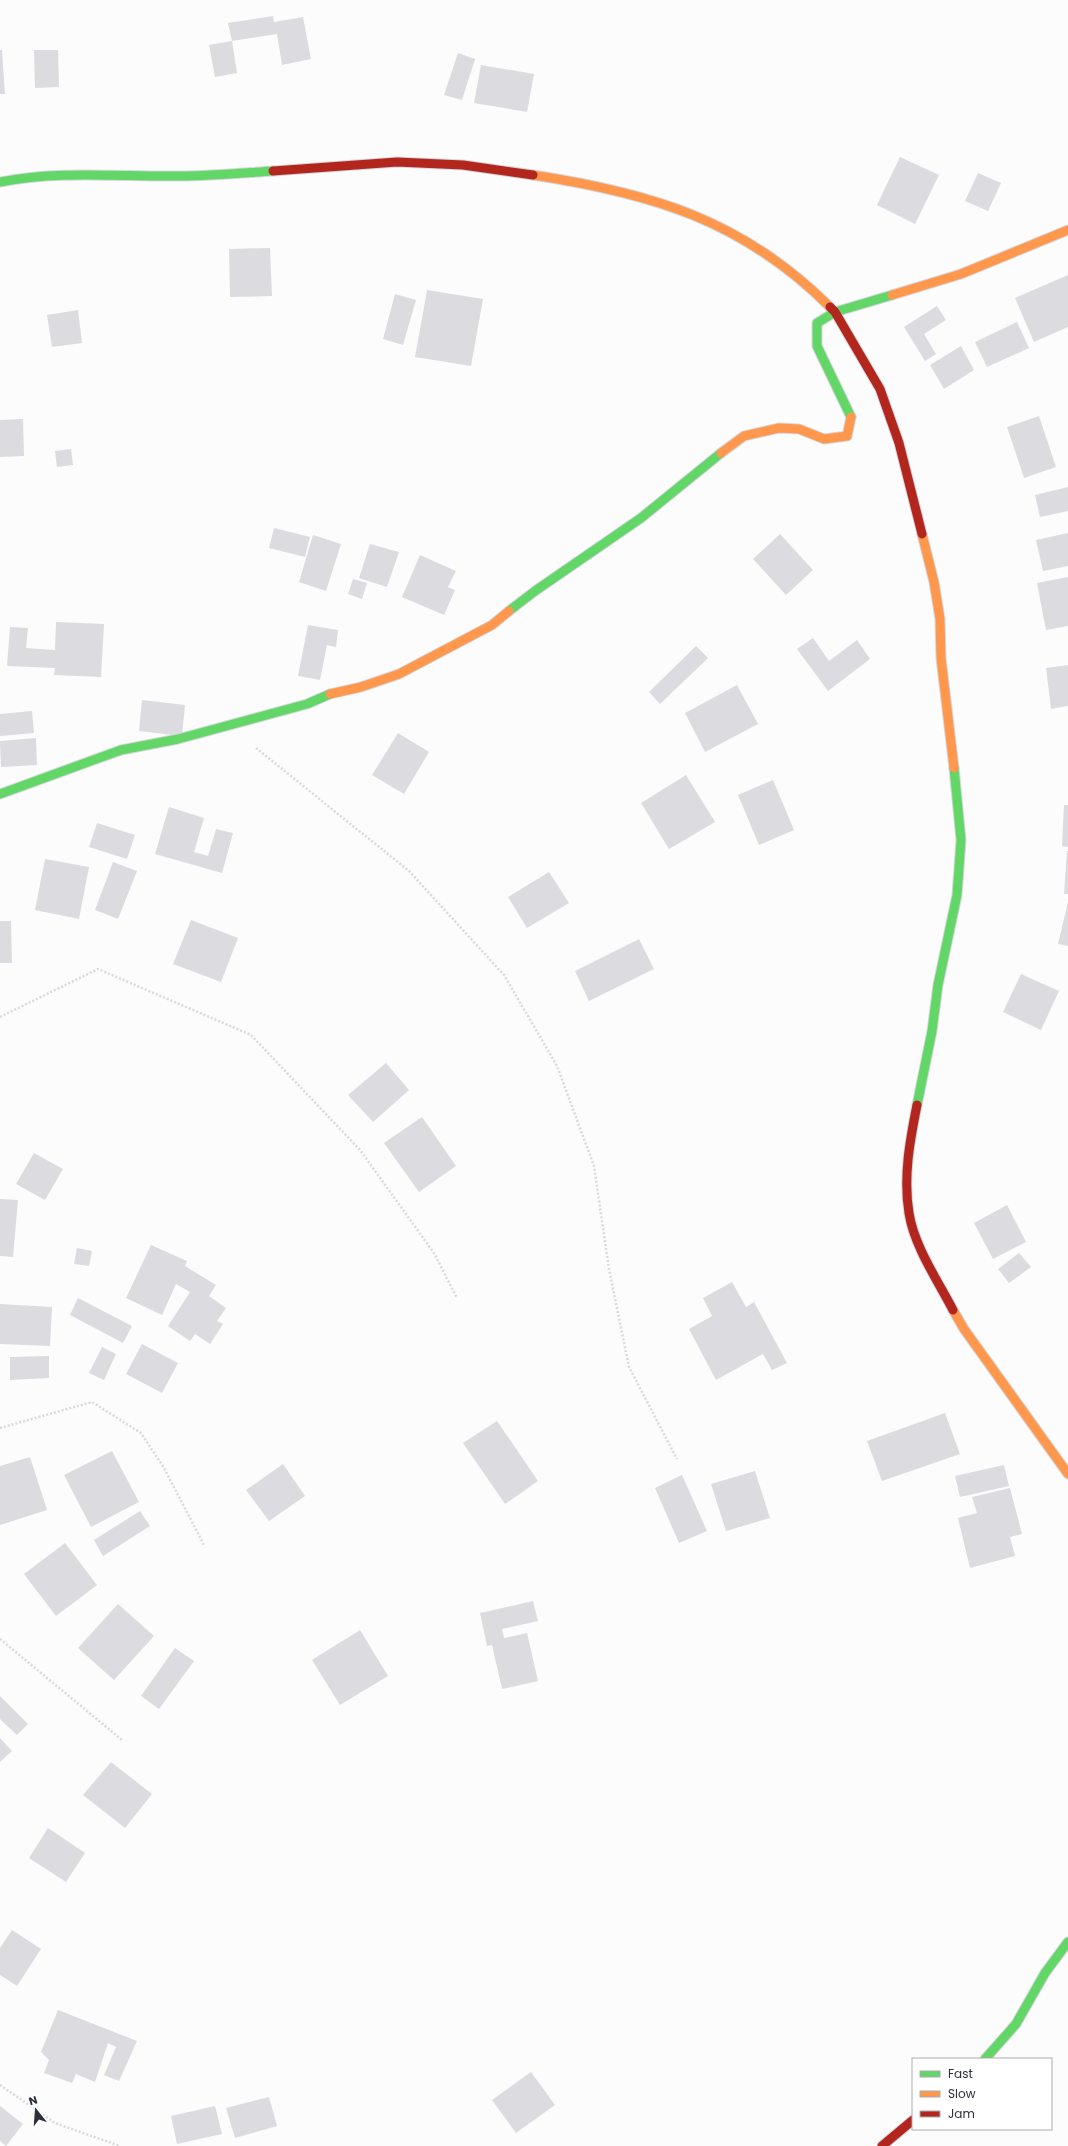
<svg xmlns="http://www.w3.org/2000/svg" width="1068" height="2146" viewBox="0 0 1068 2146" font-family="Poppins,sans-serif">
<style>
.building{fill:#dcdbe0}
.lines{fill:none;stroke-linecap:round;stroke-linejoin:round}
.fast-casing{stroke:#d5d8de;stroke-width:11}
.slow-casing{stroke:#d5d8de;stroke-width:11}
.jam-casing{stroke:#d5d8de;stroke-width:11}
.path{stroke:#d9d9db;stroke-width:2.5;stroke-dasharray:2 2;stroke-linecap:butt}
.fast{stroke:#63d668;stroke-width:9}
.slow{stroke:#ff974d;stroke-width:9}
.jam{stroke:#b3261e;stroke-width:9}
</style>
<rect width="100%" height="100%" fill="#fcfcfc"/>
<g class="building">
<polygon points="273,16 274,22 303,17 311,59 282,65 277,34 232,41 228,23"/>
<polygon points="232,41 237,73 215,77 209,45"/>
<polygon points="0,50 2,50 5,94 0,94"/>
<polygon points="34,50 58,50 59,87 35,88"/>
<polygon points="458,53 475,59 462,100 444,95"/>
<polygon points="481,65 534,74 527,112 474,103"/>
<polygon points="900,157 939,175 915,224 877,205"/>
<polygon points="978,173 1001,183 988,211 965,201"/>
<polygon points="270,248 272,296 230,297 229,249"/>
<polygon points="1068,275 1068,327 1034,342 1015,298"/>
<polygon points="427,290 483,299 471,366 415,357"/>
<polygon points="395,294 416,300 403,345 383,339"/>
<polygon points="937,306 946,320 924,334 936,354 925,361 904,327"/>
<polygon points="78,310 82,343 52,347 47,315"/>
<polygon points="1017,322 1029,348 987,367 975,342"/>
<polygon points="961,346 974,370 944,389 930,365"/>
<polygon points="1039,416 1056,467 1024,478 1007,427"/>
<polygon points="23,419 24,456 0,457 0,420"/>
<polygon points="71,449 73,465 57,467 55,451"/>
<polygon points="1068,487 1068,511 1040,517 1035,495"/>
<polygon points="274,528 310,537 305,557 269,548"/>
<polygon points="1068,533 1068,566 1043,571 1036,540"/>
<polygon points="780,534 813,570 786,595 753,559"/>
<polygon points="313,535 341,544 326,591 299,582"/>
<polygon points="370,544 399,552 387,587 359,578"/>
<polygon points="420,555 456,571 448,587 455,590 444,615 402,597"/>
<polygon points="1068,577 1068,626 1046,630 1037,583"/>
<polygon points="353,579 367,583 362,599 348,594"/>
<polygon points="56,622 104,624 101,677 54,675 55,668 7,666 10,627 28,628 26,648 55,650"/>
<polygon points="308,625 338,630 336,647 327,645 320,680 298,676"/>
<polygon points="813,638 829,661 857,640 870,659 828,691 797,649"/>
<polygon points="696,646 708,658 660,704 649,692"/>
<polygon points="1068,665 1068,706 1051,709 1046,668"/>
<polygon points="737,685 758,724 705,752 685,713"/>
<polygon points="142,700 185,705 182,736 139,731"/>
<polygon points="32,711 34,733 0,736 0,714"/>
<polygon points="398,733 429,752 404,794 372,775"/>
<polygon points="36,738 37,765 1,767 0,741"/>
<polygon points="686,775 715,822 669,849 641,803"/>
<polygon points="773,780 794,830 759,845 738,795"/>
<polygon points="1064,805 1068,805 1068,847 1062,846"/>
<polygon points="169,807 204,818 194,852 208,856 216,829 233,833 222,873 155,854"/>
<polygon points="97,823 135,835 127,859 89,847"/>
<polygon points="1067,851 1068,851 1068,894 1064,894"/>
<polygon points="45,859 89,867 79,919 35,910"/>
<polygon points="113,862 137,871 118,919 95,910"/>
<polygon points="549,872 569,903 527,928 508,897"/>
<polygon points="1068,902 1068,946 1058,944"/>
<polygon points="191,920 238,938 221,982 173,964"/>
<polygon points="0,921 11,921 12,963 0,963"/>
<polygon points="639,939 654,969 589,1001 575,971"/>
<polygon points="1021,974 1059,991 1041,1030 1003,1012"/>
<polygon points="386,1063 409,1090 373,1122 348,1095"/>
<polygon points="422,1117 456,1166 419,1192 384,1143"/>
<polygon points="34,1153 63,1169 45,1200 16,1184"/>
<polygon points="0,1199 18,1200 13,1257 0,1256"/>
<polygon points="1007,1205 1026,1242 993,1259 974,1223"/>
<polygon points="151,1245 187,1261 185,1266 216,1285 209,1296 226,1308 217,1321 223,1324 210,1344 195,1334 190,1341 168,1326 190,1292 176,1284 162,1315 126,1298"/>
<polygon points="77,1248 92,1251 89,1266 74,1264"/>
<polygon points="1019,1253 1031,1267 1009,1283 998,1269"/>
<polygon points="732,1282 746,1307 754,1302 787,1363 772,1370 763,1354 716,1380 689,1329 712,1316 703,1298"/>
<polygon points="78,1298 132,1326 123,1343 70,1315"/>
<polygon points="0,1304 52,1307 50,1346 0,1344"/>
<polygon points="142,1344 178,1363 162,1393 126,1374"/>
<polygon points="102,1347 116,1354 104,1380 89,1373"/>
<polygon points="49,1356 49,1378 10,1380 10,1357"/>
<polygon points="945,1413 960,1454 882,1481 867,1441"/>
<polygon points="497,1421 538,1481 505,1504 463,1443"/>
<polygon points="112,1451 139,1502 91,1527 64,1475"/>
<polygon points="30,1457 47,1510 0,1525 0,1466"/>
<polygon points="283,1464 305,1496 269,1521 246,1490"/>
<polygon points="1004,1465 1009,1486 960,1497 955,1476"/>
<polygon points="755,1471 770,1518 726,1531 711,1484"/>
<polygon points="682,1475 707,1531 679,1543 655,1488"/>
<polygon points="1010,1488 1022,1534 1010,1537 1015,1556 970,1568 958,1518 977,1513 972,1497"/>
<polygon points="140,1511 150,1526 103,1556 94,1540"/>
<polygon points="65,1543 97,1585 56,1616 24,1574"/>
<polygon points="533,1601 538,1621 502,1629 504,1638 527,1633 538,1681 502,1689 492,1645 487,1646 480,1613"/>
<polygon points="118,1604 154,1636 114,1680 78,1648"/>
<polygon points="360,1630 388,1676 340,1705 312,1660"/>
<polygon points="175,1648 194,1661 159,1709 141,1696"/>
<polygon points="0,1696 28,1724 17,1735 0,1719"/>
<polygon points="0,1738 12,1751 0,1762"/>
<polygon points="111,1762 152,1794 125,1828 83,1795"/>
<polygon points="48,1828 85,1853 66,1882 29,1858"/>
<polygon points="12,1930 41,1949 17,1986 0,1975 0,1948"/>
<polygon points="58,2010 137,2041 119,2081 104,2075 116,2047 108,2043 95,2082 76,2074 72,2083 44,2073 49,2060 41,2052"/>
<polygon points="531,2072 555,2105 516,2133 492,2100"/>
<polygon points="269,2097 277,2126 235,2138 226,2108"/>
<polygon points="0,2106 23,2124 6,2146 0,2141"/>
<polygon points="215,2106 222,2134 177,2144 171,2116"/>
</g>
<g class="lines">
<g class="fast-casing">
<g id="fast">
<path d="M0,182c60,-12 121,-5 182,-6 30,0 61,-3 91,-5"/>
<polyline points="851,417 817,346 817,323 835,312 892,295"/>
<polyline points="509,611 535,591 641,518 721,453"/>
<polyline points="0,794 121,750 178,739 307,704 330,694"/>
<polyline points="917,1105 932,1031 938,985 957,895 961,840 954,768"/>
<polyline points="985,2059 1016,2024 1045,1973 1068,1942"/>
</g>
</g>
<g class="slow-casing">
<g id="slow">
<path d="M533,175c118,18 210,45 297,132"/>
<polyline points="892,295 961,274 1068,230"/>
<polyline points="721,453 744,436 779,428 799,429 824,439 847,436 851,417"/>
<polyline points="922,534 934,582 940,619 941,658 954,768"/>
<polyline points="330,694 361,687 399,674 492,625 509,611"/>
<polyline points="953,1310 964,1329 1068,1474"/>
</g>
</g>
<g class="jam-casing">
<g id="jam">
<polyline points="273,171 397,162 463,165 533,175"/>
<polyline points="830,307 835,312 880,389 899,443 922,534"/>
<path d="M917,1105c-7,35 -14,72 -8,108 5,33 29,68 44,97"/>
<polyline points="882,2146 913,2120"/>
</g>
</g>
<g class="path">
<polyline points="256,748 409,871 504,975 557,1066 594,1166 609,1269 629,1367 677,1459"/>
<polyline points="0,1017 98,969 251,1035 360,1150 434,1253 457,1298"/>
<polyline points="0,1428 92,1402 141,1433 164,1468 204,1545"/>
<polyline points="0,1639 122,1740"/>
<polyline points="0,2085 55,2123 120,2146"/>
</g>
<use href="#fast" class="fast"/>
<use href="#slow" class="slow"/>
<use href="#jam" class="jam"/>
</g>
<rect x="912" y="2058" width="140" height="72" fill="#ffffff" stroke="#aaacb0"/>
<rect x="920" y="2071" width="20" height="6" fill="#63d668" stroke="#aaacb0"/>
<text x="948" y="2078" font-size="12" fill="#2b2f3a">Fast</text>
<rect x="920" y="2091" width="20" height="6" fill="#ff974d" stroke="#aaacb0"/>
<text x="948" y="2098" font-size="12" fill="#2b2f3a">Slow</text>
<rect x="920" y="2111" width="20" height="6" fill="#b3261e" stroke="#aaacb0"/>
<text x="948" y="2118" font-size="12" fill="#2b2f3a">Jam</text>
<g transform="translate(36 2110) rotate(343)" stroke="#ffffff" stroke-width="3" paint-order="stroke">
<path d="M0-3L7 15L0 10L-7 15Z" fill="#2b2f3a"/>
<text y="-6" font-size="11" font-weight="bold" text-anchor="middle" fill="#2b2f3a">N</text>
</g>
</svg>
